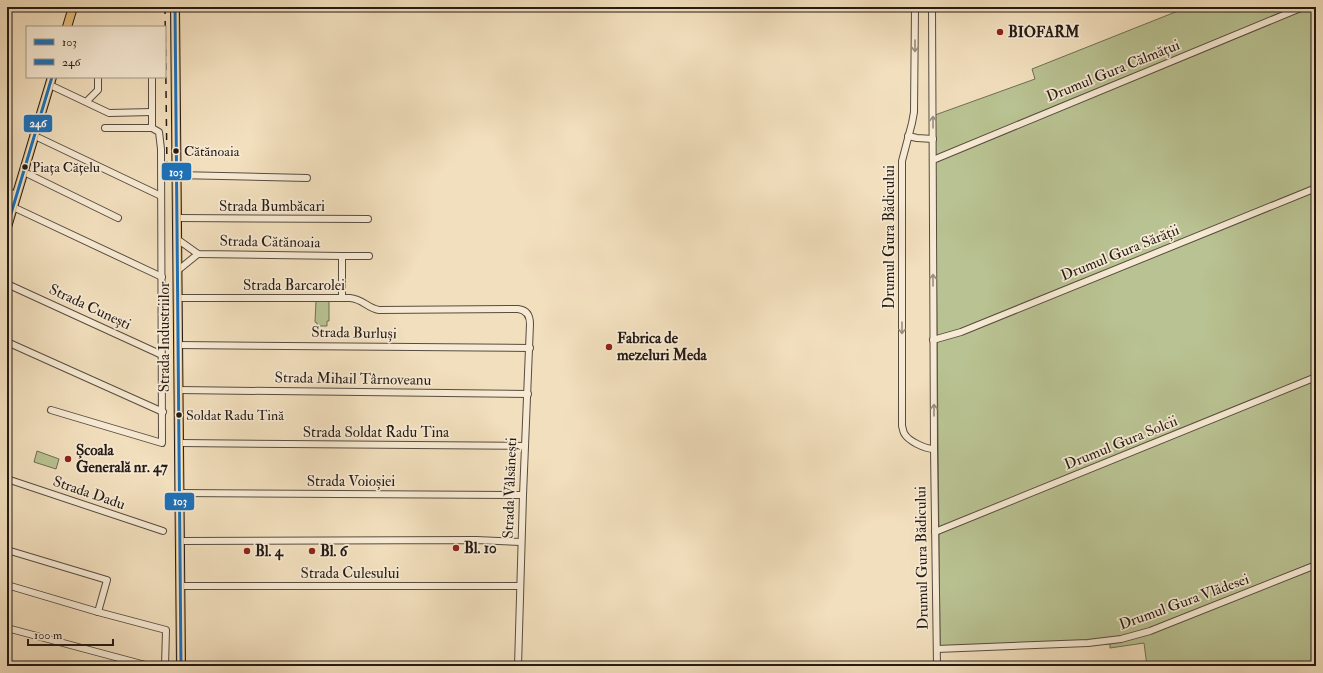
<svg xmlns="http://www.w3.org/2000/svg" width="1323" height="673" viewBox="0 0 1323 673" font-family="'IM FELL Double Pica',serif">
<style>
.green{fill:#b9c292;stroke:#6f6e54}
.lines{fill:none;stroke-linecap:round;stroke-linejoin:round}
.minor-casing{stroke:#584c3f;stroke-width:8}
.major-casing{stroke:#251b15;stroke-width:10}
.minor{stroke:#f7ead4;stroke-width:6}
.major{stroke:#e9c07e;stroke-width:8}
.rail{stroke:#251b15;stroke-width:1.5;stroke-dasharray:7 7;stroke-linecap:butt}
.bus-1-casing{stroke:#f7ead4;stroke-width:6}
.bus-2-casing{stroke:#f7ead4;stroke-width:6}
.bus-1{stroke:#1d71b8;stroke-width:3}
.bus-2{stroke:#1d71b8;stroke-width:3}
.oneway{stroke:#988d7e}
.poi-dot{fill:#8f2418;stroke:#f7ead4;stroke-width:1.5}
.bus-dot{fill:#251b15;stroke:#f7ead4;stroke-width:1.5}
.labels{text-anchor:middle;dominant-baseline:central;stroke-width:3.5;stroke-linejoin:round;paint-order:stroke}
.bus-label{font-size:14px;fill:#251b15;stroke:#f7ead4;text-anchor:start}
.poi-label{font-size:15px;font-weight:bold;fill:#251b15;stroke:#f7ead4;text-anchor:start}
.street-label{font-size:15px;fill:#251b15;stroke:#f7ead4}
.line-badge{stroke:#f7ead4;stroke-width:1.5}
.badge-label{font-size:11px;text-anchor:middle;font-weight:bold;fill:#fff}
</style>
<rect width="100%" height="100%" fill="#f2dfbd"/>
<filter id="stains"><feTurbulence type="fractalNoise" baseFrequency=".005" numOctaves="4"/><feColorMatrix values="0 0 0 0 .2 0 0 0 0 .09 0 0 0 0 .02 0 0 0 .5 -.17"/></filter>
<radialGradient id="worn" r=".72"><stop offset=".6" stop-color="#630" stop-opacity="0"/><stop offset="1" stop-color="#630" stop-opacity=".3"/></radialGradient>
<g class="green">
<polygon points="1188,7 1316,7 1316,666 1147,666 1144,643 1110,648 1110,644 1070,646 940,647 935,115 1035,79 1032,69"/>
<polygon points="316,301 329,301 329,321 327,321 327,326 317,326 317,323 315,322"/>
<polygon points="37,451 59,459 56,469 34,462"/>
</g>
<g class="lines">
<g class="minor-casing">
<g id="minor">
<path d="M915,7l-1,105 -2,11 -10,38v265c1,3 1,5 2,7 4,8 21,16 30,16"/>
<polyline points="932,7 934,449 937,666"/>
<polyline points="50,85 109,113 152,112"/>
<polyline points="87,101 98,90 98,77"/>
<polyline points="105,128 152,128 152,77"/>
<polyline points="35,136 161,196"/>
<polyline points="908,136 917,138 933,139"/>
<polyline points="933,160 1303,7"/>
<polyline points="24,172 118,218"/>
<polyline points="176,175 307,178"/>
<polyline points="7,193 17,194"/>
<polyline points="13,207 162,277"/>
<polyline points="177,218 368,219"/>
<polyline points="177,239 198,254 342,256 342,298"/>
<polyline points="342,256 369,256"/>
<polyline points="177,271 198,254"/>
<polyline points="7,284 162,355"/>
<path d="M177,298h173c13,1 17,10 29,12l139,-1c9,1 12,7 12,15l-7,171 -5,171"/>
<polyline points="933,340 961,332 1316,188"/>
<polyline points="7,342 163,412"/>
<polyline points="178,345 530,348"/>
<polyline points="178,390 528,394"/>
<polyline points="51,410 162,443 161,149 159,132 152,128"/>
<polyline points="179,443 525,446"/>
<polyline points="7,479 163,531"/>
<polyline points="179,493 523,495"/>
<polyline points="935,532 1316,377"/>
<polyline points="180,541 476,540 521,542"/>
<polyline points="7,550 107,580 98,612"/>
<polyline points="7,585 98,612 166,630 165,666"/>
<polyline points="180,586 520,586"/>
<polyline points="7,628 149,666"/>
<polyline points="937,649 1088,643 1121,639 1150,631 1316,565"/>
</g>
</g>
<g class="major-casing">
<g id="major">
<polyline points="175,7 181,666"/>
<polyline points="67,27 73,7"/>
<polyline points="7,227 52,77"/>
</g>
</g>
<use href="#minor" class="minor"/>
<use href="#major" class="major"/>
<polyline class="rail" points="165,7 167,169"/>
<g class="bus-1-casing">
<polyline id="bus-1" points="175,7 181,666"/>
</g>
<g class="bus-2-casing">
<polyline id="bus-2" points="7,227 52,77"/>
</g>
<use href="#bus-1" class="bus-1"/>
<use href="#bus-2" class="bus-2"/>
</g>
<defs><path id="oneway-shaft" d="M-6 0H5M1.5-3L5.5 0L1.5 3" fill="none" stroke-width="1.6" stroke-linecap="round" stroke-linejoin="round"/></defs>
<g class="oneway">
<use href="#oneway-shaft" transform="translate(915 46) rotate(90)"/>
<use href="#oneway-shaft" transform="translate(933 122) rotate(-90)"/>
<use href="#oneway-shaft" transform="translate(933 280) rotate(-90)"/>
<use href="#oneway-shaft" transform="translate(902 328) rotate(90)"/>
<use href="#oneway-shaft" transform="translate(934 410) rotate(-90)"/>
</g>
<g class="poi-dot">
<circle cx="1000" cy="32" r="4"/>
<circle cx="609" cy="347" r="4"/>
<circle cx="68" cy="459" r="4"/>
<circle cx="456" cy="548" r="4"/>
<circle cx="247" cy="551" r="4"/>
<circle cx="312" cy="551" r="4"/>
</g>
<g class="bus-dot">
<circle cx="176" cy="151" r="3.5"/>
<circle cx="25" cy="167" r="3.5"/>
<circle cx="179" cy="415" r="3.5"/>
</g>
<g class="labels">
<g class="bus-label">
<text x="184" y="151">Cătănoaia</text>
<text x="32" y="167">Piața Cățelu</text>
<text x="186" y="415">Soldat Radu Tină</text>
</g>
<g class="poi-label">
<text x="1008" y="32">BIOFARM</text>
<text x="617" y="338">Fabrica de<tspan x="617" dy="17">mezeluri Meda</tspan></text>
<text x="76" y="450">Școala<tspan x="76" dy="17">Generală nr. 47</tspan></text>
<text x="464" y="548">Bl. 10</text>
<text x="255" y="551">Bl. 4</text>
<text x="320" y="551">Bl. 6</text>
</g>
<g class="street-label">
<text transform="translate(1113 71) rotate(-22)">Drumul Gura Călmățui</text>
<text x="272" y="206">Strada Bumbăcari</text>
<text transform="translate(889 237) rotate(-90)">Drumul Gura Bădicului</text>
<text transform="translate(270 242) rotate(1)">Strada Cătănoaia</text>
<text transform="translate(1120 253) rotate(-22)">Drumul Gura Sărății</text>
<text x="294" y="285">Strada Barcarolei</text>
<text transform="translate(90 307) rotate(25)">Strada Cunești</text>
<text transform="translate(354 333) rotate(1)">Strada Burluși</text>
<text transform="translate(164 337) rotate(-90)">Strada Industriilor</text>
<text transform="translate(353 379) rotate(1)">Strada Mihail Târnoveanu</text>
<text x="376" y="432">Strada Soldat Radu Tina</text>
<text transform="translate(1121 443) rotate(-22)">Drumul Gura Solcii</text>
<text x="351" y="481">Strada Voioșiei</text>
<text transform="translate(510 488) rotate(-88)">Strada Vâlsănești</text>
<text transform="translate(89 493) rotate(19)">Strada Dadu</text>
<text transform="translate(922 558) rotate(-91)">Drumul Gura Bădicului</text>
<text x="350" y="573">Strada Culesului</text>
<text transform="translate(1184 602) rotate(-20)">Drumul Gura Vlădesei</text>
</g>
</g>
<g class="line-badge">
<rect x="23" y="114" width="30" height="19" rx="4" fill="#1d71b8"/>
<rect x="161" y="162" width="31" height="19" rx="4" fill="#1d71b8"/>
<rect x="164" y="492" width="31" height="19" rx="4" fill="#1d71b8"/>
</g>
<g class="badge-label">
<text x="38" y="127">246</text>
<text x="176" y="176">103</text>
<text x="180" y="505">103</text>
</g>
<rect width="1323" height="673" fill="none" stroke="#f2dfbd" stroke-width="24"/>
<rect x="8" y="8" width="1307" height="657" fill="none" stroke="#251b15" stroke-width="2"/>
<rect x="12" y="12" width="1299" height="649" fill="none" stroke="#251b15"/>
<rect x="26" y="26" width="140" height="52" fill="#f7ead4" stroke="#a39788"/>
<rect x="34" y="39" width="20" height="6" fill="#1d71b8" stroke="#a39788"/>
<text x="62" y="46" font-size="12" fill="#251b15">103</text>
<rect x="34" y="59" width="20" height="6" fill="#1d71b8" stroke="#a39788"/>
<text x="62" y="66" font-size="12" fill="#251b15">246</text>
<path d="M28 639v6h85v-6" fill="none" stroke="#251b15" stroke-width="2"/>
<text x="34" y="639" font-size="12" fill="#251b15" stroke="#f7ead4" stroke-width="3" paint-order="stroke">100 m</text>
<rect width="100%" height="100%" filter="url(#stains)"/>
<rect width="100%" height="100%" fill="url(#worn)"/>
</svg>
